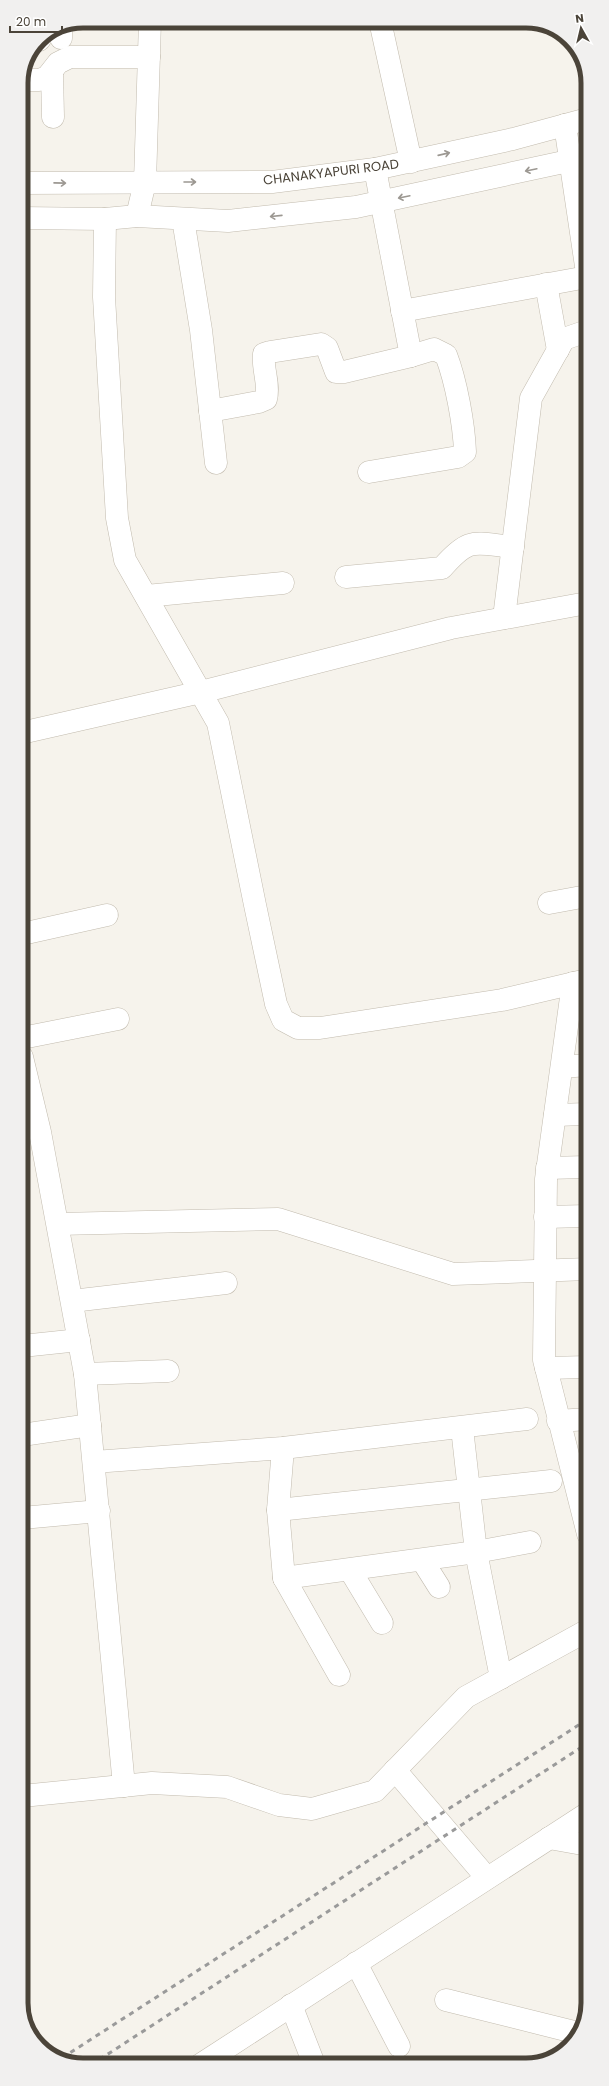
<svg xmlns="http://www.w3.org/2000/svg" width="609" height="2086" viewBox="0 0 609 2086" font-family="Poppins,sans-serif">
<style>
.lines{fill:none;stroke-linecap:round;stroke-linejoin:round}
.minor-casing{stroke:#c2bbae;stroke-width:23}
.minor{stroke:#fff;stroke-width:22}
.rail{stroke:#9a9a9a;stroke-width:3;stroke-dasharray:5 5;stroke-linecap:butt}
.oneway{stroke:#9c9892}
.labels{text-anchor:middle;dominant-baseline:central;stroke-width:3;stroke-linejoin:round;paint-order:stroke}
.street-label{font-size:13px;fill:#4b4439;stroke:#fff}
.rim{fill:none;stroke:#4b4439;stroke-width:5}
</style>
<rect width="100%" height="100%" fill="#f6f3ec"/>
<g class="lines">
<g class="minor-casing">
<g id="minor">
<polyline points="380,21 411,162"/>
<polyline points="61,38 61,30"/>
<polyline points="39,40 40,39"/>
<polyline points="52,73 53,117"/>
<polyline points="22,80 39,80 47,77 58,63 70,57 149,57"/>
<polyline points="565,125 587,273"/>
<polyline points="21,183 272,182 375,169 513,139 587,119"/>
<polyline points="137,216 145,182 150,21"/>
<polyline points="21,218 105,219 137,216 228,221 356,207 587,157"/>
<polyline points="105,219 104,297 117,518 125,560 218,723 255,905 276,1004 283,1020 298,1028 320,1028 502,1000 587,980"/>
<polyline points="183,219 201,330 216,463"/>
<polyline points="546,284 558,350"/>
<polyline points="402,311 587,277"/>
<path d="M210,411l49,-9 7,-3c4,-15 -4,-30 -2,-45l6,-2 51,-8 6,4 9,24h8l67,-16 -36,-187"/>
<path d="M369,472l89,-15 7,-5c-1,-28 -9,-71 -19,-97l-12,-6 -23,7"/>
<path d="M346,577l96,-9c28,-32 32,-25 71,-21"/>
<polyline points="146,596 283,583"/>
<polyline points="504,618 531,398 564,339 587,331"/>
<polyline points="21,733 201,692 451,628 587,603"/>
<polyline points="549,903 587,896"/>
<polyline points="22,934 107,915"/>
<polyline points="573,983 546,1179 544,1360 588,1534"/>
<polyline points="22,1038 118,1019"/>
<polyline points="22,1057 40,1132 85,1374 124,1786"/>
<polyline points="562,1067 587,1065"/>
<polyline points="555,1115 587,1114"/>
<polyline points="547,1168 587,1167"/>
<polyline points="545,1217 587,1216"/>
<polyline points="58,1224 278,1219 453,1274 588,1269"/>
<polyline points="72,1301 226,1283"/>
<polyline points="22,1346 79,1340"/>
<polyline points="546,1368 588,1367"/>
<polyline points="85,1374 168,1371"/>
<polyline points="558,1421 588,1419"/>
<polyline points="462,1428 476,1552 501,1678"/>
<polyline points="22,1435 90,1425"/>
<polyline points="283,1448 278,1510 284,1578 476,1552 530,1542"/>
<polyline points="94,1462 283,1448 527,1419"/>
<polyline points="278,1510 551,1481"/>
<polyline points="22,1518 99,1511"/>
<polyline points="422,1560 439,1587"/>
<polyline points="350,1570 382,1623"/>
<polyline points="284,1578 339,1675"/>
<polyline points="395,1770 487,1878"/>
<polyline points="22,1796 152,1783 227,1787 279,1805 312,1809 375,1791 466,1697 588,1630"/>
<polyline points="549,1838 588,1845"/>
<polyline points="356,1963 399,2046"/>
<polyline points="446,2000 578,2033"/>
<polyline points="291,2005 314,2064"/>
<polyline points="200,2065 588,1813"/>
</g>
</g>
<use href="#minor" class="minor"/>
<g class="rail">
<polyline points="62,2058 588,1719"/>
<polyline points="91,2065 588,1743"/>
</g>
</g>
<defs><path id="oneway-shaft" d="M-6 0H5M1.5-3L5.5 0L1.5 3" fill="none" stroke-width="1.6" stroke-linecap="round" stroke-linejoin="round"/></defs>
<g class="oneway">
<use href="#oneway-shaft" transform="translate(444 154) rotate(-13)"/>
<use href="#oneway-shaft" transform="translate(531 170) rotate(168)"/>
<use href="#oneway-shaft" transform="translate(190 182)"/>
<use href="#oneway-shaft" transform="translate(60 183) rotate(1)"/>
<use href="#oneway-shaft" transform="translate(404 197) rotate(168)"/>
<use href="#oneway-shaft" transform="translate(276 216) rotate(174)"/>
</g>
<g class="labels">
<g class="street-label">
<text transform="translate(331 172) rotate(-7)">CHANAKYAPURI ROAD</text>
</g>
</g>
<path d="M0 0H609V2086H0ZM83 28H526A55 55 0 0 1 581 83V2003A55 55 0 0 1 526 2058H83A55 55 0 0 1 28 2003V83A55 55 0 0 1 83 28Z" fill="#f1f0ef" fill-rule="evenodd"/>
<path class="rim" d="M83 28H526A55 55 0 0 1 581 83V2003A55 55 0 0 1 526 2058H83A55 55 0 0 1 28 2003V83A55 55 0 0 1 83 28Z"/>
<g transform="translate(581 28) rotate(352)" stroke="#ffffff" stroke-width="3" paint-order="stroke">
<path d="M0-3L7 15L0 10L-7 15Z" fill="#4b4439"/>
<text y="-6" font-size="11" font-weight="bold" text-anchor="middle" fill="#4b4439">N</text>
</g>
<path d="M10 26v6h52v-6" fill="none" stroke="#4b4439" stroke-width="2"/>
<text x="16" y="26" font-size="12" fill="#4b4439" stroke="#ffffff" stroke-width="3" paint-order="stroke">20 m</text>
</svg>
